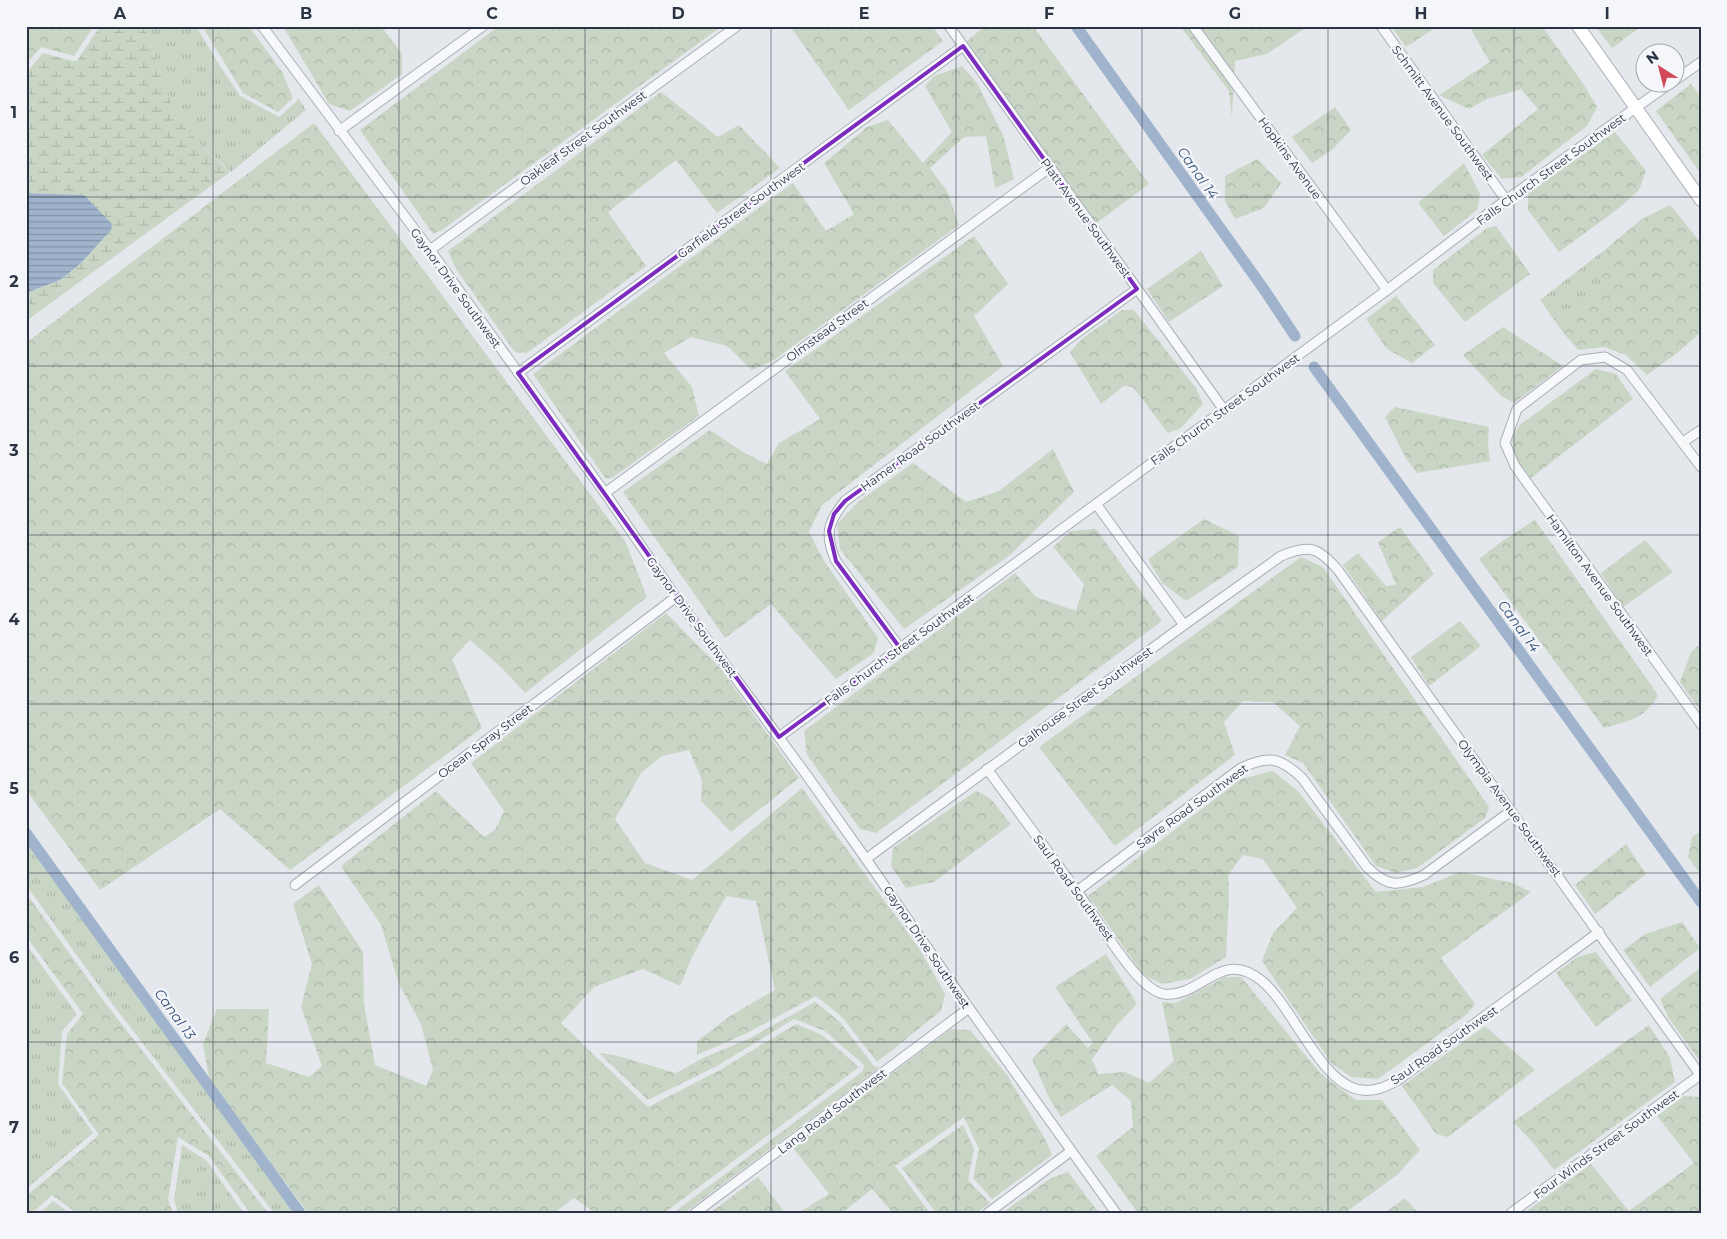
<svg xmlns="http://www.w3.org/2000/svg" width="1727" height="1239" viewBox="0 0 1727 1239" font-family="Montserrat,sans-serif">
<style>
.grass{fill:url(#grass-tufts)}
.forest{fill:url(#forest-crowns)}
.wetland{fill:url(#wetland-marsh)}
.water{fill:url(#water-rules)}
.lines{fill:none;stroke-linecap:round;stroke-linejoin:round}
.canal{stroke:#9fb4cc;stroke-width:11}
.street-casing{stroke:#a9aeb7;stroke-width:11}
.secondary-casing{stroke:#a9aeb7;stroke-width:14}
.street{stroke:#f7f8fa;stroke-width:9}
.secondary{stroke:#fff;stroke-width:12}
.marked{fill:none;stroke:#7b2cbf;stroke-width:4;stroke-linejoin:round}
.grid{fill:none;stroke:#2b3445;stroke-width:1;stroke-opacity:0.55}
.labels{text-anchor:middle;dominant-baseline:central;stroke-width:4.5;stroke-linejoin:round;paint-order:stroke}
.street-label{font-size:12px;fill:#2b3445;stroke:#f4f6f9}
.water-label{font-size:14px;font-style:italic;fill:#34527a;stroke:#f4f6f9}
.neatline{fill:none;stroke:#2b3445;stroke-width:2}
.grid-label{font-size:16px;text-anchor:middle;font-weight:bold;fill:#2b3445}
</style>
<defs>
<pattern id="grass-tufts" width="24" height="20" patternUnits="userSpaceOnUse" patternTransform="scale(1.25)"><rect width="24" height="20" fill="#c9d6c5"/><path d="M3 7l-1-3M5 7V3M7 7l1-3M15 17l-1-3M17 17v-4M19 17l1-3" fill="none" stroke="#adb8ab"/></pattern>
<pattern id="forest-crowns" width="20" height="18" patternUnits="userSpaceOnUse" patternTransform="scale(1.25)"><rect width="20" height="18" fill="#c9d6c5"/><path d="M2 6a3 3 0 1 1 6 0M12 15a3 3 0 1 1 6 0" fill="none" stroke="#adb8ab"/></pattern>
<pattern id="wetland-marsh" width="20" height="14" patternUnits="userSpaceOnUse" patternTransform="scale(1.25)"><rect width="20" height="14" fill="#c9d6c5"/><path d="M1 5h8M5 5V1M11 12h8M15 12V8" fill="none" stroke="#adb8ab"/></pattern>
<pattern id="water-rules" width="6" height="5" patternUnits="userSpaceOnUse" patternTransform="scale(1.25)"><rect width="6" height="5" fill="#9fb4cc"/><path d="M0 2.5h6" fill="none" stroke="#8293a7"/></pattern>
</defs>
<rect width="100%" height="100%" fill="#e4e7ec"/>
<g class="grass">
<polygon points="141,26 196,26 215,58 240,96 279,117 296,102 298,98 306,110 231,172 196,140 174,113 147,33"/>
<polygon points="1607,248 1598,295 1562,331 1540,300"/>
<polygon points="26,838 302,1213 274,1213 107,997 26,885"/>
<polygon points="26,944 77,1014 62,1031 58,1084 93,1133 26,1189"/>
<polygon points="182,1145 206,1160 244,1213 178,1213 174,1200"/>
<polygon points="53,1201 69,1213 40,1213"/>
</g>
<g class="forest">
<polygon points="26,26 94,26 74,56 41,47 26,64"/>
<polygon points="202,26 249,26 282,72 293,98 278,112 243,93"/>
<polygon points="283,26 381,26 402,54 402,74 350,111 329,104"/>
<polygon points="499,26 722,26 442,230 433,234 360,130"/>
<polygon points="790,26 932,26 943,41 849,110"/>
<polygon points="985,26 1033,26 1149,184 1094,225 967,41"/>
<polygon points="1180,26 1308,26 1267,54 1235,61 1232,118 1229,91"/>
<polygon points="1391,26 1438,26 1406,47"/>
<polygon points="1469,26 1542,26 1584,85 1597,107 1587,126 1521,177 1502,179 1482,155 1538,109 1521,89 1487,99 1469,109 1439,95 1490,62"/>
<polygon points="1595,26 1642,26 1612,48"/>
<polygon points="962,66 977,83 1003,135 1014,179 995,188 986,136 964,137 930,168 947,191 959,225 774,360 752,370 727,346 691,337 664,353 692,387 699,416 613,477 606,479 533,374 793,183 826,231 854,214 824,163 867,127 888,120 923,163 952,132 925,86 934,76"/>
<polygon points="1691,84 1701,97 1701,174 1656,111"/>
<polygon points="661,92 718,137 739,125 780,168 717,213 676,160 608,212 646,266 527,353 515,352 456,269 448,251"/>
<polygon points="1335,107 1351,130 1332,150 1312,163 1292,137"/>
<polygon points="314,123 625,541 647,597 525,693 502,668 470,640 452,659 482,728 290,870 220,809 100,890 26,790 26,343"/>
<polygon points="1615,132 1646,171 1639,190 1618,209 1559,252 1528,210 1528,193"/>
<polygon points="1257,159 1281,183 1264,208 1235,219 1225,201 1225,176"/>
<polygon points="1464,163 1480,194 1477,210 1444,236 1418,203"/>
<polygon points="1670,205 1701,243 1701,332 1677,353 1647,375 1626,355 1604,347 1578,350 1562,331 1598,295 1607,248 1642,219"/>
<polygon points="1496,226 1530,274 1465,322 1433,283 1433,270 1487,228"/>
<polygon points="974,236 1008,284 974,316 1003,366 822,505 809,532 824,561 878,638 874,653 836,679 771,604 725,638 623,492 710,430 743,452 767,464 779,443 820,419 785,371"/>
<polygon points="1201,251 1223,286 1169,322 1147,289"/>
<polygon points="1396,296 1435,345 1412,363 1387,349 1366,319"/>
<polygon points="1122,310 1134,310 1196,388 1203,404 1181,428 1168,433 1133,387 1124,386 1101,404 1070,352 1082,339"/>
<polygon points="1503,327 1563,366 1514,403 1501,396 1463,355"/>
<polygon points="1596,369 1616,374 1633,399 1531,478 1515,457 1512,438 1520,425"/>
<polygon points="1395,407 1489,427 1488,444 1490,461 1417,473 1405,457 1385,417"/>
<polygon points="1053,449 1074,492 1010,555 904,629 840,549 837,524 859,501 913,463 966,502 999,491"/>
<polygon points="1204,519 1239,536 1238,567 1186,601 1162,583 1148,559"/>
<path d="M1535,520l123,175c-13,24 -30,26 -54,33l-125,-169 22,-17z"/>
<polygon points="1400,527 1434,574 1382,621 1343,565 1358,553 1386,586 1396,585 1378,542"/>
<polygon points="1096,529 1162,621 876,833 860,829 807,755 804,731 1015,573 1036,597 1076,611 1084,584 1053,547 1071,531"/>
<polygon points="1645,540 1673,572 1623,607 1601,573"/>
<polygon points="1301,557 1323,567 1489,807 1485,818 1417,868 1396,873 1376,866 1303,763 1285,755 1300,726 1273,702 1243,701 1224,722 1235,755 1115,846 1039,747"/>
<polygon points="666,613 720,668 799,778 731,832 701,801 702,780 689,750 662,756 641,773 615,819 645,863 692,880 802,788 919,948 945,994 941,1011 877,1062 843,1018 816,996 747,1033 697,1055 697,1041 730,1016 775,990 756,901 726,896 693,955 680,986 643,969 594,987 561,1023 648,1107 720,1070 796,1024 822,1035 859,1067 664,1213 592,1213 590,1209 574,1198 554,1213 308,1213 209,1079 203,1044 217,1009 269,1009 266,1063 309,1077 322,1066 301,1007 312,964 293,904 319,885 363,952 364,1004 375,1065 426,1086 433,1070 421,1024 399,984 381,925 341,866 436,791 484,837 495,830 504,811 471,763"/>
<polygon points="1460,621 1481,646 1429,686 1411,657"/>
<polygon points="1701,643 1701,712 1680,682 1691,652"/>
<polygon points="1273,771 1298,791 1376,892 1423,887 1460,872 1513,883 1531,892 1441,958 1475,1004 1467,1014 1378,1079 1352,1077 1332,1064 1262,961 1273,933 1297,908 1263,859 1243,855 1228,875 1229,895 1226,957 1190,979 1162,984 1143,975 1088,896 1241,779"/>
<polygon points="976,791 990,798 1011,824 934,882 906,888 891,866 893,848"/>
<polygon points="1701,831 1701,875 1688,857 1692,837"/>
<polygon points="1626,844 1646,874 1595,914 1575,885"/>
<polygon points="26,893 103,1000 268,1213 250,1213 209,1156 178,1137 168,1200 173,1213 77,1213 52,1195 32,1213 26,1213 26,1196 99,1135 62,1083 67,1034 83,1014 26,936"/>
<polygon points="1682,922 1700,948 1650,987 1623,950 1645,934"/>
<polygon points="1596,952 1632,1000 1596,1027 1556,973 1577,957"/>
<polygon points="1106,954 1137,1004 1117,1025 1092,1059 1098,1074 1125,1072 1149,1083 1174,1061 1162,1002 1176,1003 1225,977 1241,977 1321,1074 1356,1100 1382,1100 1420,1150 1397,1175 1345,1213 1138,1213 1096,1156 1133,1127 1131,1101 1112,1085 1061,1117 1049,1098 1032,1059 1066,1024 1088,1048 1093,1043 1055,987"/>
<polygon points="1701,967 1701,1063 1668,1017 1660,999"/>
<polygon points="815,1002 840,1022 873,1065 876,1067 880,1067 684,1213 673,1213 863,1071 864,1065 825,1031 794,1019 717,1066 648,1100 599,1053 614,1055 676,1073 701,1059 750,1038"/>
<polygon points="1649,1025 1670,1058 1675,1082 1554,1170 1534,1144 1513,1122"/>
<polygon points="1485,1026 1535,1070 1448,1137 1436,1134 1402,1086"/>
<polygon points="951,1029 970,1030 1007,1075 1045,1139 1052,1155 992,1199 973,1178 979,1149 964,1117 895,1166 930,1213 893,1213 872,1189 842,1213 798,1213 829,1194 793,1148"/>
<polygon points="1684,1096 1701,1097 1701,1213 1524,1213 1591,1164 1629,1211 1694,1163 1657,1116"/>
<polygon points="963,1125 974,1149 968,1180 990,1203 977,1213 936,1213 902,1168"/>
<polygon points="1068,1172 1099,1213 1002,1213 1051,1178"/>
<polygon points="758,1177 785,1213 710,1213"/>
<polygon points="1405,1198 1418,1213 1385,1213"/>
</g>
<polygon class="wetland" points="100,26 141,26 147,33 174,113 196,140 230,172 26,321 26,293 60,280 80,264 111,224 84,195 26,193 26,73 43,53 73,61 77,61"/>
<polygon class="water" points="26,193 84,195 112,224 111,230 80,264 60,280 26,293"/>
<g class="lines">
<g class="canal">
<polyline points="1076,26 1263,288 1295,336"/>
<polyline points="1314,367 1701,902"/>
<polyline points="26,833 300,1213"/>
</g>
<g class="street-casing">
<g id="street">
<polyline points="262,26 430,250 605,493 676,597 808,777 866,859 969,1008 1116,1213"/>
<polyline points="949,26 1224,410"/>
<polyline points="1193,26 1387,290"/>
<polyline points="1381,26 1506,200"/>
<polyline points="1674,81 1701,62"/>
<polyline points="339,131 483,26"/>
<polyline points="430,250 737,26"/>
<polyline points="518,373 963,46"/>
<polyline points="1683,442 1701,430"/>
<polyline points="1701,467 1627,370 1605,357 1581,360 1517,409 1505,443 1515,466 1701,724"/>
<polyline points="605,493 1049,168"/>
<polyline points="1096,504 1184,625"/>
<path d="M900,648l-64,-87c-12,-26 -8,-39 9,-60l292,-212"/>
<polyline points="779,737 1387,290 1506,200 1672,82"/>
<path d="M987,769c30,41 60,81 90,122 19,27 36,56 57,81 7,8 19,20 30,22 38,4 57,-47 98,-13 31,25 59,105 100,109 14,2 25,-4 36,-10l201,-148"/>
<path d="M866,859l318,-234 97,-69c28,-12 37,-9 57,14l363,506"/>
<polyline points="295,885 676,597"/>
<path d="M1077,891l164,-123c27,-13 39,-11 61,10l65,89c20,20 31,20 57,8l87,-64"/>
<polyline points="695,1213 969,1008"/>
<polyline points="988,1213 1071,1151"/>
<polyline points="1511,1213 1700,1075"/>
</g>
</g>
<g class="secondary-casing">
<polyline id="secondary" points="1578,26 1701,200"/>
</g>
<use href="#street" class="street"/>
<use href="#secondary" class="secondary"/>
</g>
<path class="marked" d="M963,46l174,243 -292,212 -11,13 -5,17 7,30 64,87 -121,89 -261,-364z"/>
<path class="grid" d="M213,26v1187M399,26v1187M585,26v1187M771,26v1187M956,26v1187M1142,26v1187M1328,26v1187M1514,26v1187M26,197h1675M26,366h1675M26,535h1675M26,704h1675M26,873h1675M26,1042h1675"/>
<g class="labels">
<g class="street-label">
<text transform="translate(1443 113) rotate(54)">Schmitt Avenue Southwest</text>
<text transform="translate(583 138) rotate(-36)">Oakleaf Street Southwest</text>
<text transform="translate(1290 158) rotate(54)">Hopkins Avenue</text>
<text transform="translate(1551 169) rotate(-36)">Falls Church Street Southwest</text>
<text transform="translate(741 210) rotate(-36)">Garfield Street Southwest</text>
<text transform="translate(1086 218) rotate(54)">Platt Avenue Southwest</text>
<text transform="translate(456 288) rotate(54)">Gaynor Drive Southwest</text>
<text transform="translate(827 330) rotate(-36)">Olmstead Street</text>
<text transform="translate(1225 409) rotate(-36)">Falls Church Street Southwest</text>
<text transform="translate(920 446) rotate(-36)">Hamer Road Southwest</text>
<text transform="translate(1600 585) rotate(54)">Hamilton Avenue Southwest</text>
<text transform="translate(692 617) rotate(54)">Gaynor Drive Southwest</text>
<text transform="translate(899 649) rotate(-36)">Falls Church Street Southwest</text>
<text transform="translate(1085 697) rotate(-36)">Galhouse Street Southwest</text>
<text transform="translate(485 741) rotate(-37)">Ocean Spray Street</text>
<text transform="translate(1192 806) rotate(-36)">Sayre Road Southwest</text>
<text transform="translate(1510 808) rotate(54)">Olympia Avenue Southwest</text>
<text transform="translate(1074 888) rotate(54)">Saul Road Southwest</text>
<text transform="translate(927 947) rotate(56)">Gaynor Drive Southwest</text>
<text transform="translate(1444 1045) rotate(-35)">Saul Road Southwest</text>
<text transform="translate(832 1111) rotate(-37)">Lang Road Southwest</text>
<text transform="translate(1606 1144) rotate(-36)">Four Winds Street Southwest</text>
</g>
<g class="water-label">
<text transform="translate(1198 173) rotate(55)">Canal 14</text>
<text transform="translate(1519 626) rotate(54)">Canal 14</text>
<text transform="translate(175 1014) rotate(54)">Canal 13</text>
</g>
</g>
<rect width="1727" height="1239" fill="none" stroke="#f4f6f9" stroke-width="55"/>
<g transform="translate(1660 68) rotate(324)"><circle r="24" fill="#f4f6f9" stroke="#a4a8b1"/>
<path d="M0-4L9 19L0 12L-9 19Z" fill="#d1495b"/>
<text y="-8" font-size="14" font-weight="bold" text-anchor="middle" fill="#2b3445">N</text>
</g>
<rect x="28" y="28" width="1672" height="1184" class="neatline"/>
<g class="grid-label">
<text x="120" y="19">A</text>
<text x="306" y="19">B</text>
<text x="492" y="19">C</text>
<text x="678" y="19">D</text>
<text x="864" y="19">E</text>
<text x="1049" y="19">F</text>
<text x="1235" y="19">G</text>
<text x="1421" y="19">H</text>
<text x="1607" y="19">I</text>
<text x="14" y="118">1</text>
<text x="14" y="287">2</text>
<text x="14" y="456">3</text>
<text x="14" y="625">4</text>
<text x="14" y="794">5</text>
<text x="14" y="963">6</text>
<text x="14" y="1133">7</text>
</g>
</svg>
